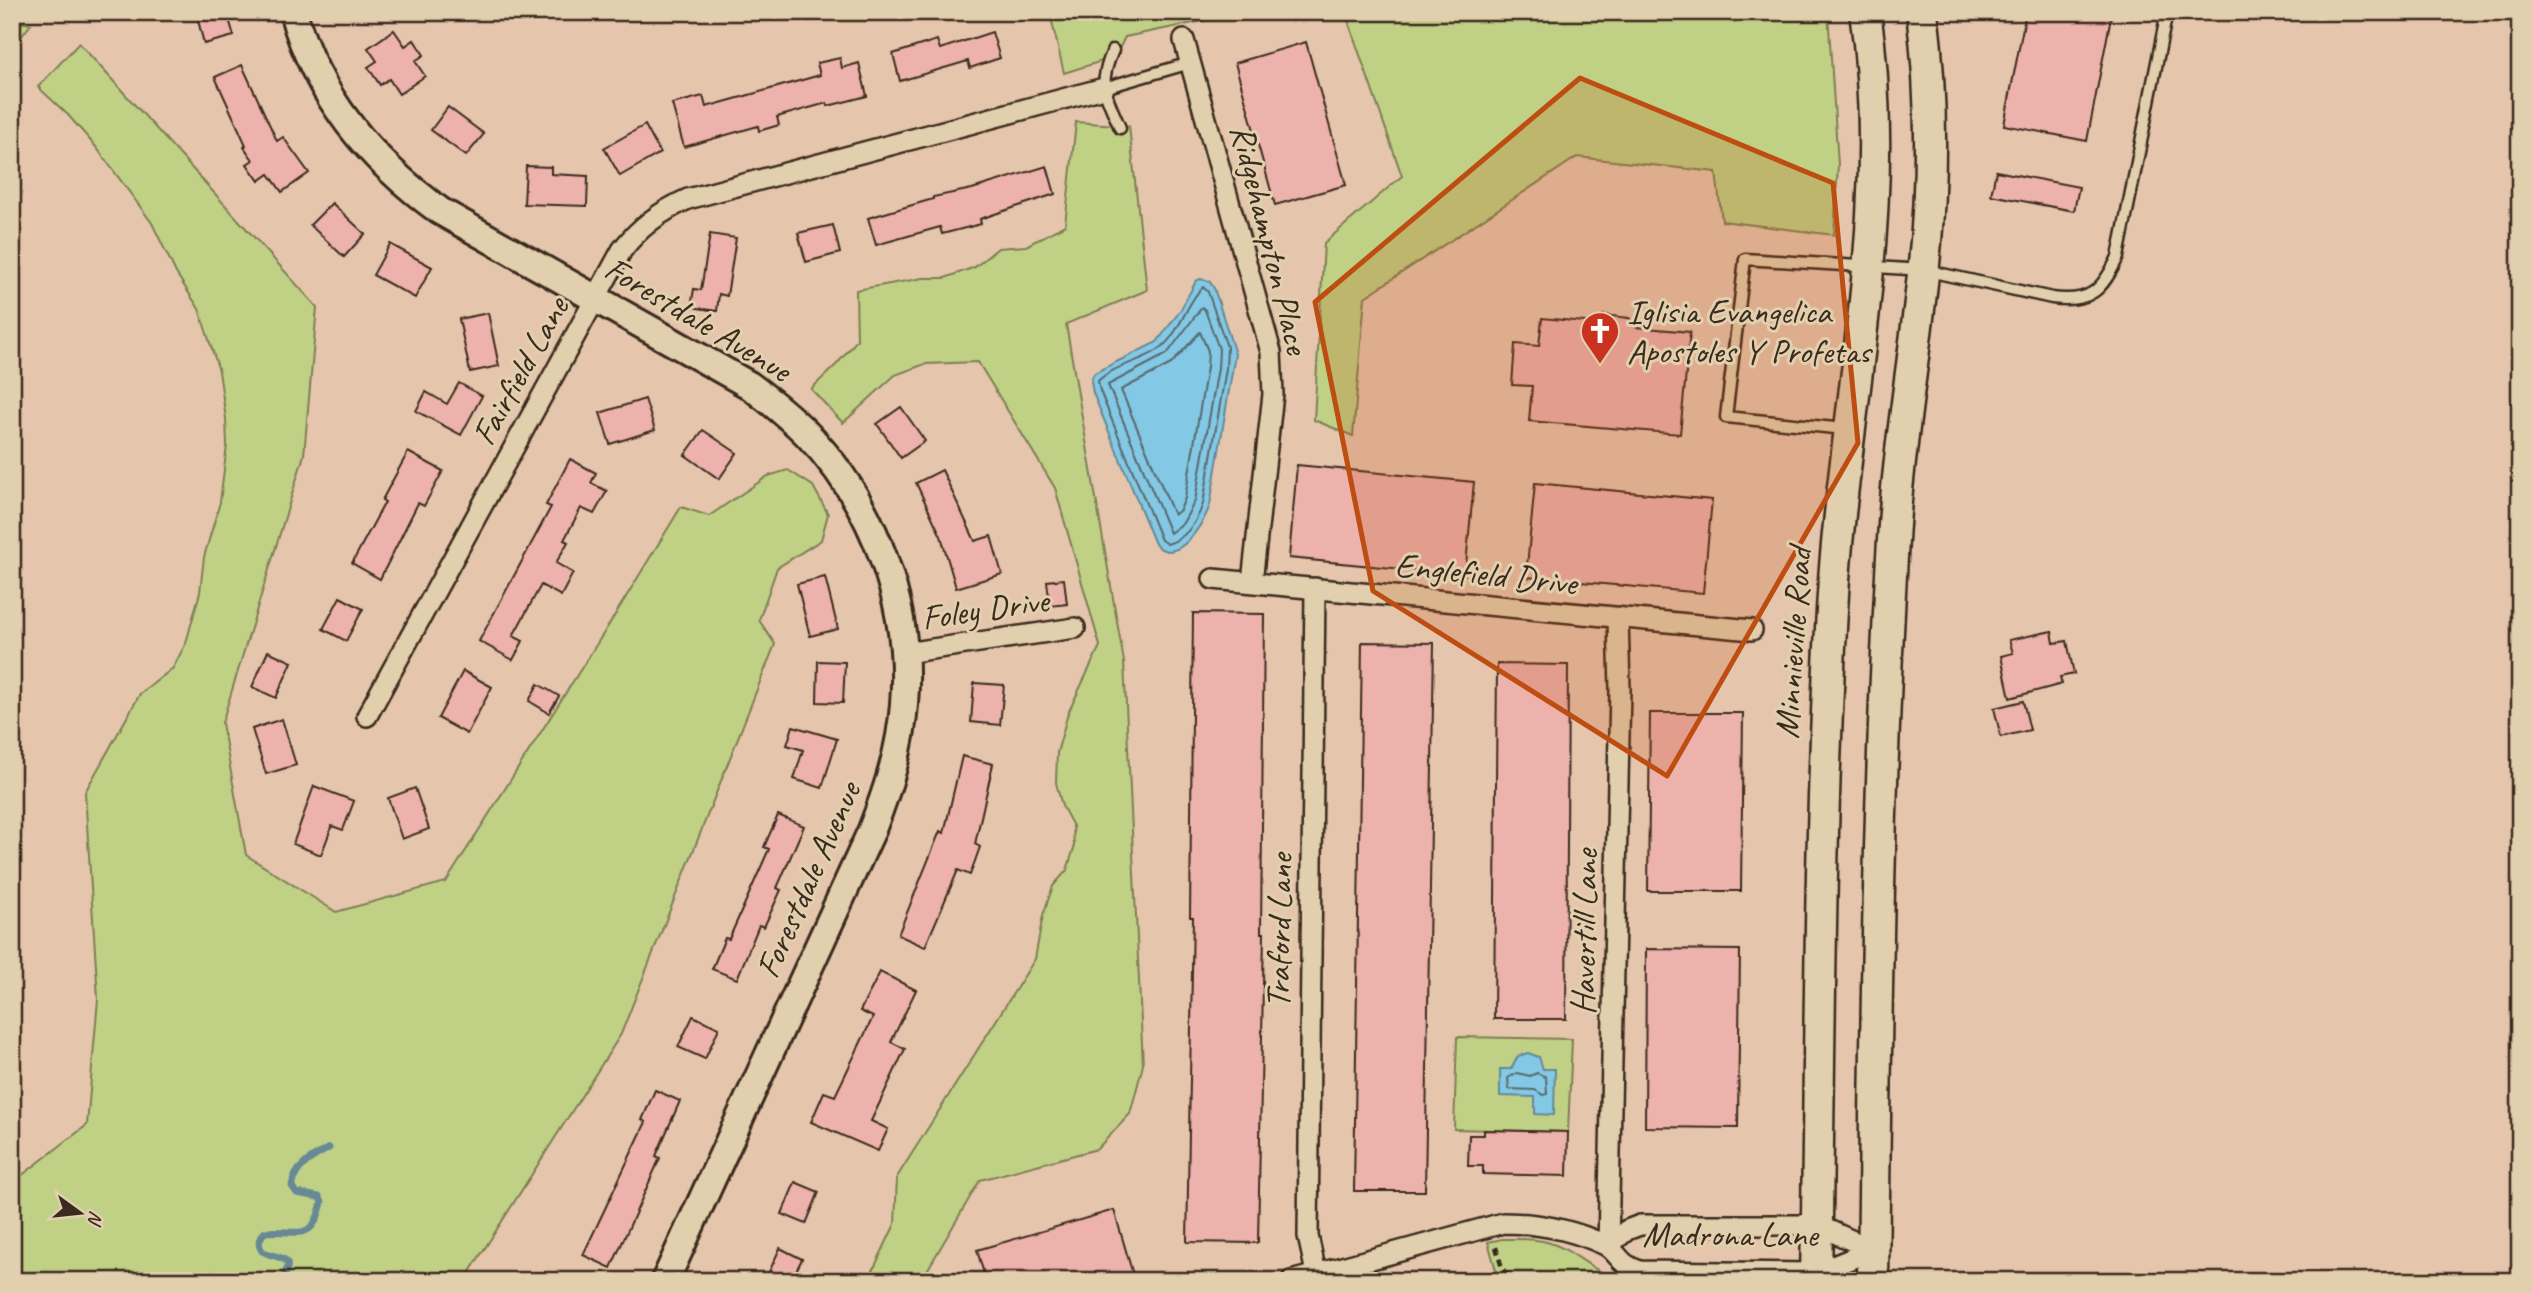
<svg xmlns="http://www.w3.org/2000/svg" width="2532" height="1293" viewBox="0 0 2532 1293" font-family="Caveat,sans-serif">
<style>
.green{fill:#c0d186;stroke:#7e7e52;stroke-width:2}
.water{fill:#83c8e4;stroke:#668995;stroke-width:2}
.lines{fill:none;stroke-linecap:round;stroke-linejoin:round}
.shore{stroke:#58696d;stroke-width:2}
.stream{stroke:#668995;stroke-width:7}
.building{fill:#edb2ac;stroke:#3b2a1e;stroke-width:2}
.lane-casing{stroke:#3b2a1e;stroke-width:15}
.street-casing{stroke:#3b2a1e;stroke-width:24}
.secondary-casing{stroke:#3b2a1e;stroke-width:32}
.primary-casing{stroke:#3b2a1e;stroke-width:35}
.path{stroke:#3b2a1e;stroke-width:4.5;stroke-dasharray:7 5;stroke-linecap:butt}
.lane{stroke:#e1cfad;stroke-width:10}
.street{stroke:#e1cfad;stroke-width:19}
.secondary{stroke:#e1cfad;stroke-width:26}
.primary{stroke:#e1cfad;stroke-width:30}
.marked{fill:#bd4d10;fill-opacity:0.2;stroke:#bd4d10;stroke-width:5;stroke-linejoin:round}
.labels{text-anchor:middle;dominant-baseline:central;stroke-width:6;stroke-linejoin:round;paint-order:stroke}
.street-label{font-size:35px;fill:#3b2a1e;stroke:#e1cfad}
.poi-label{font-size:35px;fill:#3b2a1e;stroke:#e1cfad;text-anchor:start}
</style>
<rect width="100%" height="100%" fill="#e5c6ad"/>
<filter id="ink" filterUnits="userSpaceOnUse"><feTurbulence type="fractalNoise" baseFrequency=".0143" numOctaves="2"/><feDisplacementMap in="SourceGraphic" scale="14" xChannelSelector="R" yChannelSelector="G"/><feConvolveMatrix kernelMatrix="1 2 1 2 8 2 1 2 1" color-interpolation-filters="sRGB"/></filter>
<g filter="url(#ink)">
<g class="green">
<polygon points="1047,12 1247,12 1125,37 1115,57 1064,73 1052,22"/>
<polygon points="1345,12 1828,12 1838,165 1834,235 1722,221 1716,172 1577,157 1365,297 1353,436 1314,420 1324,243 1402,176"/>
<polygon points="12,21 31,24 12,49"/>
<polygon points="79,43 317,307 304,455 222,723 246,855 336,912 446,882 610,623 681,507 709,516 768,476 788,470 813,486 828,514 821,540 777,568 759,620 775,644 621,1034 464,1281 12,1281 12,1183 87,1125 98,999 85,792 140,694 173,668 186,643 200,592 204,557 220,502 227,445 226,419 219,371 199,309 176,273 152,223 96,147 68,115 38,87"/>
<polygon points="1076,122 1129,126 1147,290 1066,324 1124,662 1143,1065 1130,1114 1097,1149 980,1180 921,1281 868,1281 895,1224 897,1177 1035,959 1043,915 1053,886 1067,870 1074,848 1073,826 1062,806 1056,783 1057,753 1068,713 1100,646 1055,488 978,362 925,364 895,375 843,423 811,389 838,363 857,340 856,290 923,278 945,278 975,267 998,248 1026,246 1065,225"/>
<polygon points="1457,1037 1572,1039 1568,1132 1454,1129"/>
<path d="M1502,1239c15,0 31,-1 45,3 26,7 46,30 73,39h-121l-11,-39z"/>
</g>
<g class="water">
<path d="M1200,279l9,2 5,7 21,66 -25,151c-6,18 -33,63 -55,39l-62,-151 -2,-12 2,-6 3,-3 61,-30 23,-31 16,-30z"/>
<polygon points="1528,1053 1539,1057 1543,1069 1555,1069 1554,1115 1535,1114 1535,1097 1500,1096 1500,1069 1511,1069 1518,1056"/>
</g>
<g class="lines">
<g class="shore">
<path d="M1203,287l5,5 19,55 -1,22 -23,135c-6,17 -17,35 -36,40l-6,-4 -61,-149 -2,-10c17,-17 46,-19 64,-34 19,-16 25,-46 41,-60z"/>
<polygon points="1202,307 1205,310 1219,349 1218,368 1195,501 1183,523 1170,533 1108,385 1167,354"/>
<polygon points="1200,332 1208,351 1207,367 1185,498 1180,510 1174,515 1121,390 1171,364"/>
<polygon points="1517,1073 1530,1076 1537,1073 1546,1077 1547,1094 1543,1095 1535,1090 1509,1089 1508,1078"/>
</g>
<path class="stream" d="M281,1281c17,-27 -3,-21 -19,-30 -5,-7 -3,-13 3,-19 32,-4 47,14 57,-30l-3,-5 -22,-4 -5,-7c3,-20 21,-29 37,-38"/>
</g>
<g class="building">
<polygon points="196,12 227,12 234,36 204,44"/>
<polygon points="2026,12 2112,12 2087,141 2004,125"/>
<polygon points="394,30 405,46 414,40 424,55 415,61 425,76 399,94 389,79 380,85 368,67 377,61 368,48"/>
<polygon points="992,32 1000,58 970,68 968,61 900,81 893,54 937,40 940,49"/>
<polygon points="1306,42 1346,185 1275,205 1235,63"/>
<polygon points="840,58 842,68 859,63 867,96 828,106 827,103 777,117 779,125 759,131 758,126 684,147 672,104 703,96 706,107 749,95 820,75 817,63"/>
<polygon points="242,65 277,141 283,137 309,173 282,192 269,174 259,181 247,164 253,160 244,147 246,145 215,77"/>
<polygon points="448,107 484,134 466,156 431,130"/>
<polygon points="645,125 660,153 620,176 604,148"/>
<polygon points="526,166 551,167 551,174 588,176 587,206 524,204"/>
<polygon points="1047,166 1055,194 980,219 981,224 942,234 940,227 876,245 868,218 933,199 933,197 972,189"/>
<polygon points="1996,171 2079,187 2074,211 1991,195"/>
<polygon points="332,203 365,234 344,257 310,225"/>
<polygon points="833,225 840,253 806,262 798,233"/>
<polygon points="710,234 736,238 727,296 719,294 717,311 691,307 694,289 701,290"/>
<polygon points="390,244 432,267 415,298 373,275"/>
<polygon points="488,313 499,366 470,372 459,319"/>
<polygon points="1603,315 1629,318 1635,327 1690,332 1680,434 1529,421 1532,386 1512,385 1515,344 1539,346 1542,318 1596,323"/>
<polygon points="459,383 482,396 461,435 416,411 426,392 447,404"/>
<polygon points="645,399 655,430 610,444 600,413"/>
<polygon points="901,407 925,441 901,458 877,424"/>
<polygon points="703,430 737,453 719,479 685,455"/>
<polygon points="408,452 443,471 424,506 418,503 380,579 352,563 385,502 382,500"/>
<polygon points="570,459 596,473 591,483 607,491 594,514 581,508 564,540 568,542 556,563 573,573 561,596 541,585 513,636 523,641 513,660 479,641 551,507 546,505"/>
<polygon points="1297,465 1474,482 1465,575 1289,558"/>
<polygon points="942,470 975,541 991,536 1002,574 956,588 941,536 916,483"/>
<polygon points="1535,483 1712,500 1703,593 1526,577"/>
<polygon points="825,577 838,629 810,636 797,584"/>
<polygon points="1064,579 1067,604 1050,606 1047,581"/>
<polygon points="340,597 363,609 346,641 323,629"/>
<polygon points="1193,613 1264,614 1261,933 1264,933 1258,1243 1187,1242 1193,917 1190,917"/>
<polygon points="2052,631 2054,643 2067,641 2074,674 2060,677 2062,684 2010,698 2001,656 2013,653 2009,640"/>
<polygon points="1362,642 1434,643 1425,1191 1354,1191"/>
<polygon points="268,651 292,662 276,698 252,687"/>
<polygon points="818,661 845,662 843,703 817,702"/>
<polygon points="1497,664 1568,665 1566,1019 1494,1019"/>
<polygon points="463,671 492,687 467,734 438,718"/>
<polygon points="974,683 1004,685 1000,725 971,722"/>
<polygon points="538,684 559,696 549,713 529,701"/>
<polygon points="2023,701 2030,730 2001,737 1994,708"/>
<polygon points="1650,713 1743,713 1741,891 1648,891"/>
<polygon points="282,719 296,765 266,774 252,729"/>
<polygon points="793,726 837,739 822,788 794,779 803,750 787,745"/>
<polygon points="962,756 993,764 975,844 980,847 970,875 958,870 925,947 898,935 940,831 944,833"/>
<polygon points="314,786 354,801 343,830 332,826 321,855 293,844"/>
<polygon points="415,788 429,829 402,839 388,798"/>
<polygon points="778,815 804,826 777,888 781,890 764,927 759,925 737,979 712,969 725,938 729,939 769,849 764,847"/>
<polygon points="1646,949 1740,950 1738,1128 1645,1127"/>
<polygon points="880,972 916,990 891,1042 905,1049 871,1121 888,1129 878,1151 811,1122 824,1092 835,1096 873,1017 860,1011"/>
<polygon points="693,1016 719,1028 705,1059 678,1047"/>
<polygon points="655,1090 680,1101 656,1156 660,1158 611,1268 583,1255 646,1122 642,1120"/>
<polygon points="1484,1130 1568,1132 1567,1176 1483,1174 1483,1166 1468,1166 1469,1135 1484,1135"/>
<polygon points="795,1182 819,1192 806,1224 782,1214"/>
<polygon points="1114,1210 1134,1278 1125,1281 986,1281 977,1250"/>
<polygon points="780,1248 802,1259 791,1281 765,1281"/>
</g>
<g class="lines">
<g class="lane-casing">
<g id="lane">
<path d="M1113,50c-16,36 -7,44 7,78"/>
<polyline points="1104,88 1190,63"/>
<path d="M1845,429l-119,-12 19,-158 179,11 128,28c38,5 50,-7 66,-41l49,-245"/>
</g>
</g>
<g class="street-casing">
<g id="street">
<polyline points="1184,40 1271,352 1273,394 1252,582"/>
<polyline points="1213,579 1752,630"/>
<polyline points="1315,588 1308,1236 1316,1273"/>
<polyline points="905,653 1075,628"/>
<path d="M367,716l255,-466c18,-24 39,-39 66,-51l416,-111"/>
<polyline points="1608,1246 1620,689 1618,619"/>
<polyline points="1608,1246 1627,1230 1640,1225 1817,1225 1873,1250"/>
<path d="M1291,1281l212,-58c35,0 70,7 102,22 14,7 12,19 35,26l176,2 57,-23"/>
</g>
</g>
<g class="secondary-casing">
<path id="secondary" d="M293,12c24,85 77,148 147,199l309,174c20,15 39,30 57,48 68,69 106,174 98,271 -3,45 -17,87 -33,128l-206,449"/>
</g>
<g class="primary-casing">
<g id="primary">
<path d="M1816,1281c4,-224 3,-448 16,-671 11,-198 63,-399 33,-598"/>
<path d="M1873,1281c3,-247 5,-494 20,-741 5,-89 21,-178 30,-266 9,-86 10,-176 -1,-262"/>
</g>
</g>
<polyline class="path" points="1496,1247 1502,1268 1513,1281"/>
<use href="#lane" class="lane"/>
<use href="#street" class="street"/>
<use href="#secondary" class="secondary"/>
<use href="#primary" class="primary"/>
</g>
</g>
<path class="marked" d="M1580,78l253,105 25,260 -191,333 -294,-185 -58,-289z"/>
<defs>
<g id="church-pin" transform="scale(2.0125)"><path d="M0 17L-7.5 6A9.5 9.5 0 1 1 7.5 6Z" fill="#c8321e" stroke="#e1cfad"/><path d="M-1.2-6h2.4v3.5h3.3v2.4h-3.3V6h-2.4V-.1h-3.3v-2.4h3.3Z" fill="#fff"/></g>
</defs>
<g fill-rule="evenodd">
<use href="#church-pin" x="1600" y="331"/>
</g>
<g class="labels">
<g class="street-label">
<text transform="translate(1270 239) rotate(76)">Ridgehampton Place</text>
<text transform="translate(698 319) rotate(31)">Forestdale Avenue</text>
<text transform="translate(520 371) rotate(-61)">Fairfield Lane</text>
<text transform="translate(1486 574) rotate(6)">Englefield Drive</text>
<text transform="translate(985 609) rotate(-8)">Foley Drive</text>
<text transform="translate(1793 643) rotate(-86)">Minnieville Road</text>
<text transform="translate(808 880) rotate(-66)">Forestdale Avenue</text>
<text transform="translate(1279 931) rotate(-89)">Traford Lane</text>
<text transform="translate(1584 932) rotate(-89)">Havertill Lane</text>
<text x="1730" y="1234">Madrona Lane</text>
</g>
<g class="poi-label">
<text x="1627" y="311">Iglisia Evangelica<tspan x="1627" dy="40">Apostoles Y Profetas</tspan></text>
</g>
</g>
<rect width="2532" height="1293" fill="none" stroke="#e1cfad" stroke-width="42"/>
<rect x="21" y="21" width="2490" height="1251" fill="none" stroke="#3b2a1e" stroke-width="2.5" filter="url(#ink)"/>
<g transform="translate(80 1213) rotate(105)" stroke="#e1cfad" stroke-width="5" paint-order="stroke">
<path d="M0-5L12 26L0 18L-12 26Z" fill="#3b2a1e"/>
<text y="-10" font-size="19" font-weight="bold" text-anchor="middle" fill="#3b2a1e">N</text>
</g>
</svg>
